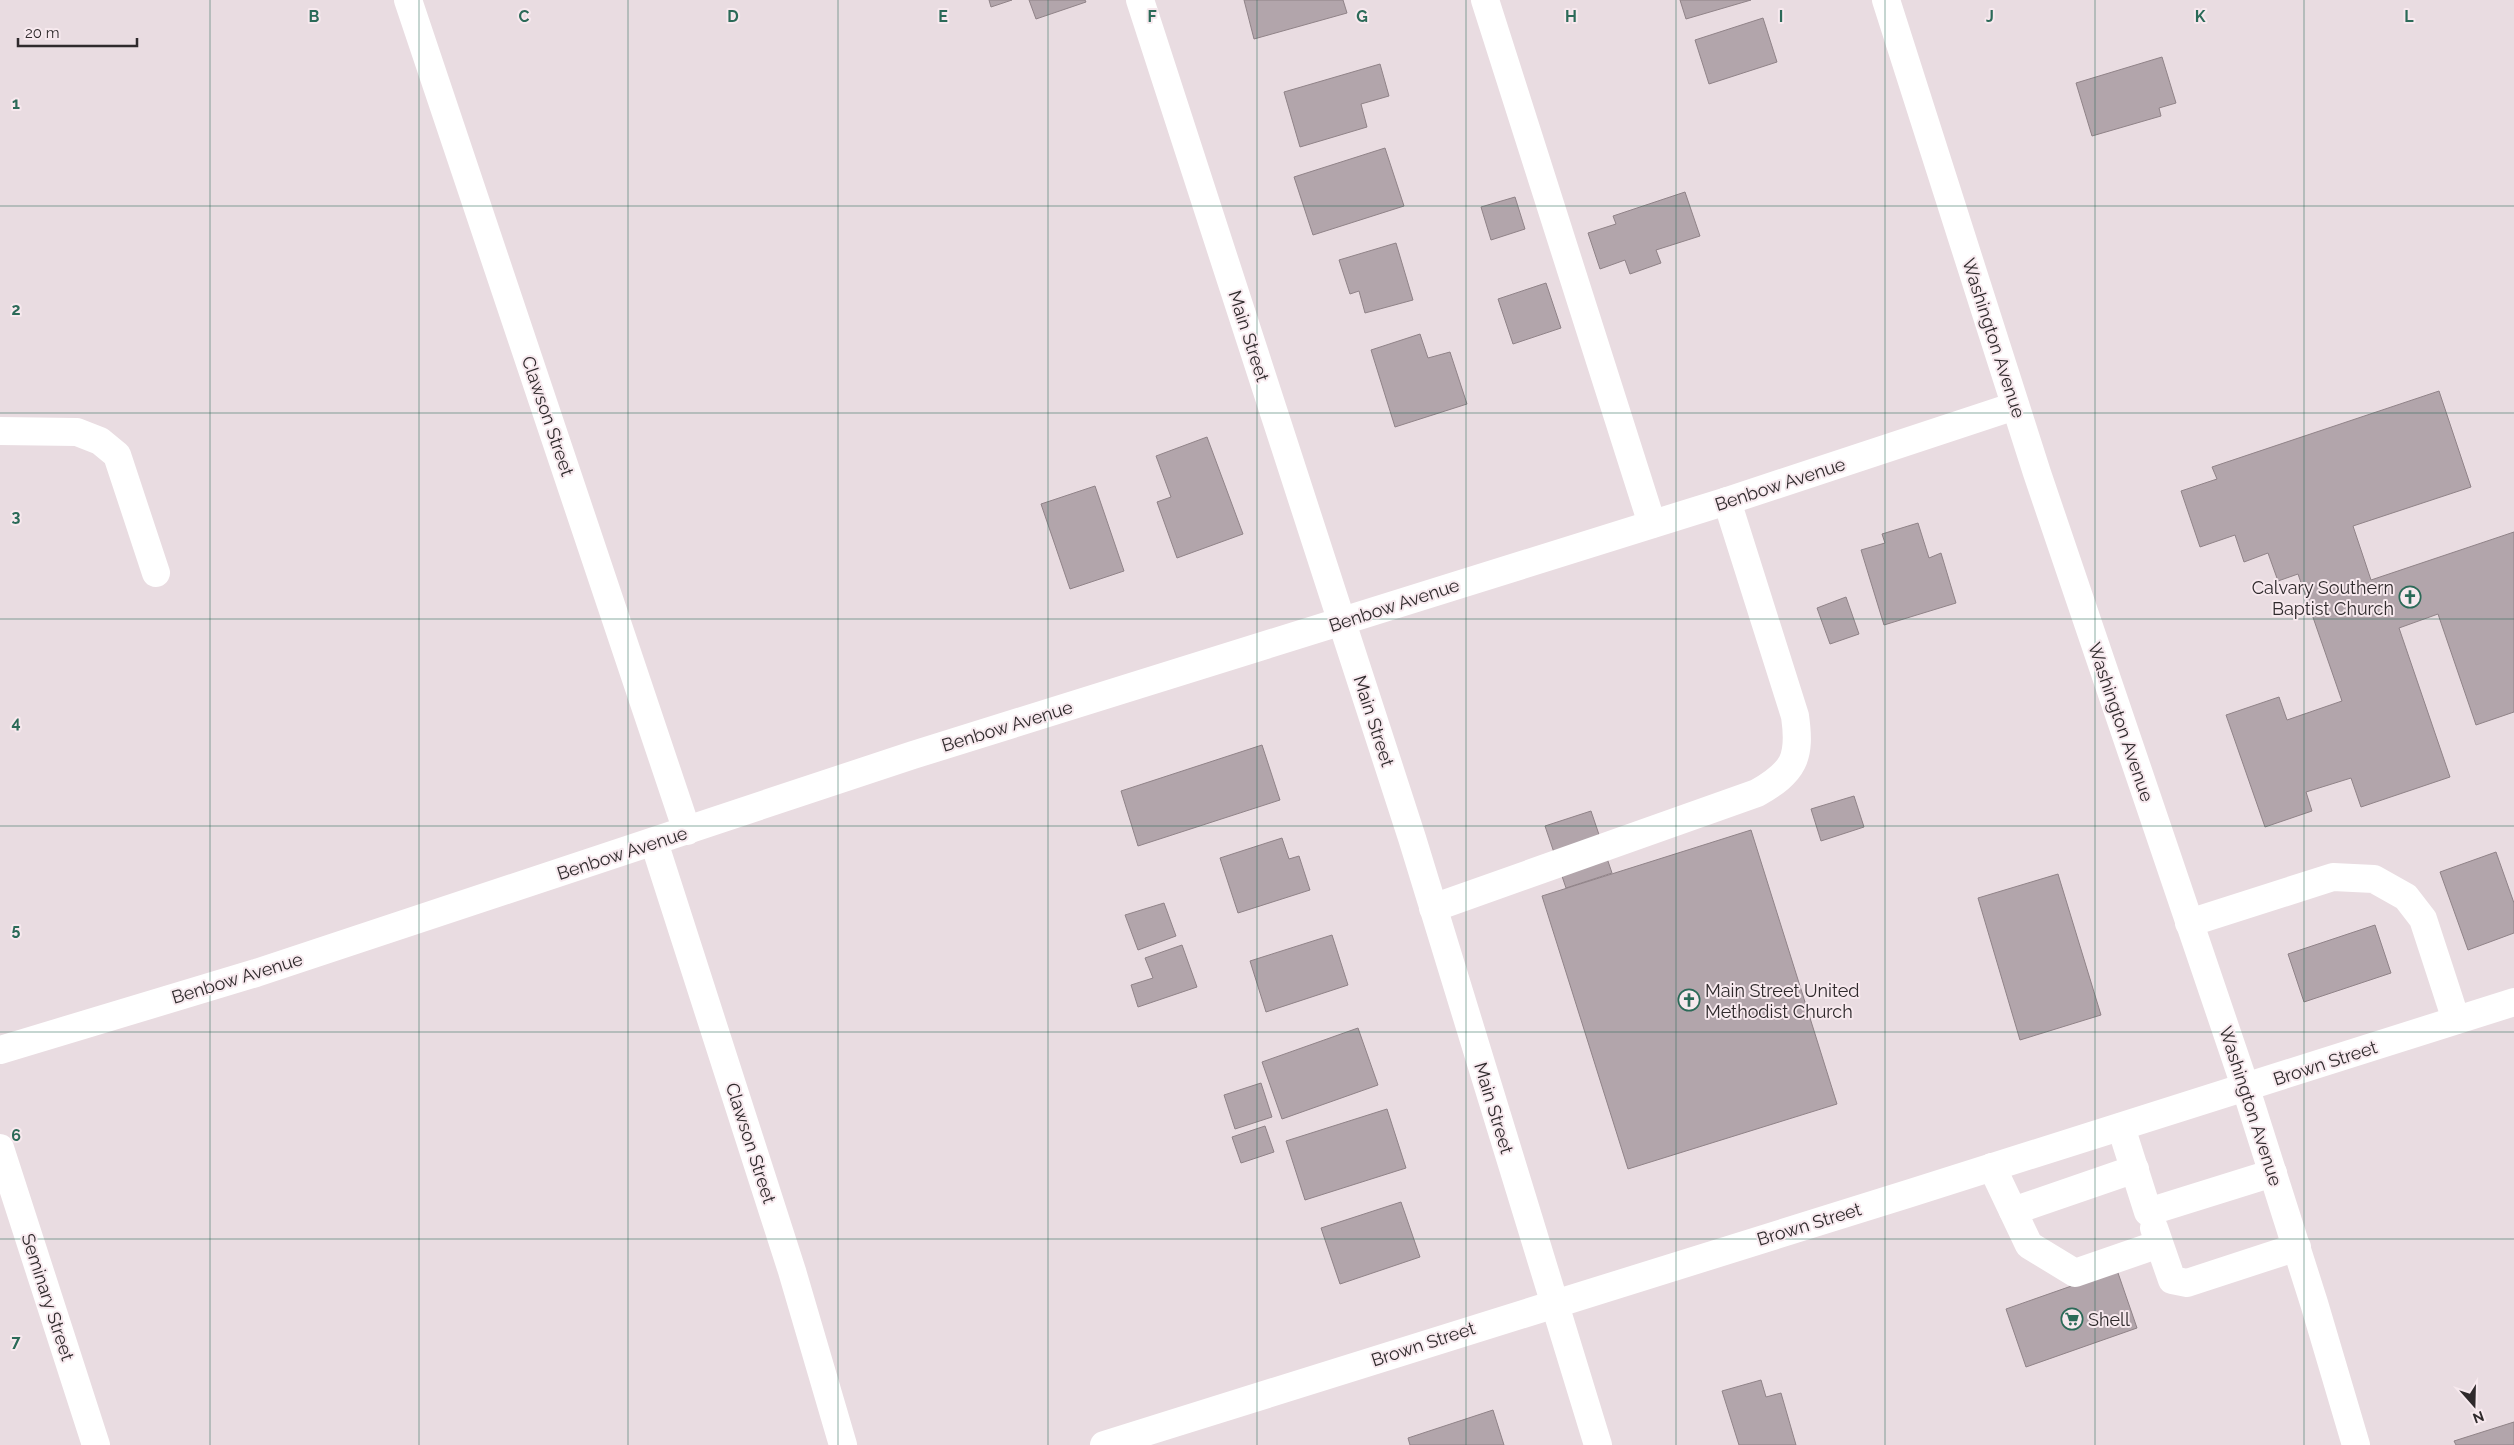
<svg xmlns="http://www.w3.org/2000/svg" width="2514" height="1445" viewBox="0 0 2514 1445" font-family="Raleway,sans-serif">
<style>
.building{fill:#b2a5ab;stroke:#908388}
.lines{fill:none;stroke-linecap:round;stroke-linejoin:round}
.minor{stroke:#fff;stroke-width:28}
.major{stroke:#fff;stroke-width:28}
.grid{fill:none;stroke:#2b6a58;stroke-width:1;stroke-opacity:0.55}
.labels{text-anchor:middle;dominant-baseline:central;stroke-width:4;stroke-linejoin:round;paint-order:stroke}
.street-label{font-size:18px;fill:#2f2a2c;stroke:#f7e9ee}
.poi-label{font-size:18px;fill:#2f2a2c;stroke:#f7e9ee;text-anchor:start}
.grid-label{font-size:16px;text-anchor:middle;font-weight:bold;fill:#2b6a58;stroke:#f7e9ee;stroke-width:4;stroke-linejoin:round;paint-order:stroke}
</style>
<rect width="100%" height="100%" fill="#e9dce1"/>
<g class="building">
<polygon points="989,0 1012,0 991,7"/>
<polygon points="1029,0 1085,0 1086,2 1036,19"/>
<polygon points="1244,0 1343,0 1347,13 1254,39"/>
<polygon points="1680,0 1751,0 1686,19"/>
<polygon points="1763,18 1777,62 1709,84 1695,40"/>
<polygon points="2162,57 2176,103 2159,108 2161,116 2092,136 2076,83"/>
<polygon points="1380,64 1389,96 1361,104 1367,127 1300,147 1284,92"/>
<polygon points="1385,148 1404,206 1313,235 1294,177"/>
<polygon points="1685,192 1700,236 1656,250 1661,263 1630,274 1625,260 1600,269 1588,233 1616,224 1613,216"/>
<polygon points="1515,197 1525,229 1491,240 1481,207"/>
<polygon points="1396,243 1413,300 1365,313 1359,291 1350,294 1339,260"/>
<polygon points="1546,283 1561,328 1513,344 1498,299"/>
<polygon points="1420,334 1428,358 1450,352 1467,404 1395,427 1371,350"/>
<polygon points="2439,391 2471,487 2353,526 2371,580 2514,532 2514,712 2476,725 2438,614 2399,628 2450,777 2361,807 2351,778 2306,792 2312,811 2265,827 2226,715 2279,697 2287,720 2342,701 2298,574 2278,581 2268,553 2244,562 2235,535 2200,547 2181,491 2217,479 2212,467"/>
<polygon points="1207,437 1243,534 1177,558 1157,502 1171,497 1156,456"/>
<polygon points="1095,486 1124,571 1070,589 1041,504"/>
<polygon points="1918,523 1929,558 1941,553 1956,603 1884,625 1861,550 1885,543 1882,534"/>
<polygon points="1846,597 1859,634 1830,644 1817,608"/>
<polygon points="1262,745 1280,800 1138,846 1121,791"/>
<polygon points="1854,796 1864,827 1821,841 1811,809"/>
<polygon points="1591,811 1612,873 1566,888 1545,826"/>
<polygon points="1751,830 1837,1104 1628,1169 1542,896"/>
<polygon points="1282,838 1289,859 1299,856 1310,890 1238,913 1220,858"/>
<polygon points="2496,852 2514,903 2514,933 2468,950 2440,872"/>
<polygon points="2058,874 2101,1015 2020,1040 1978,898"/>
<polygon points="1164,903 1176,936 1138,950 1125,915"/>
<polygon points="2375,925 2391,973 2304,1002 2288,954"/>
<polygon points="1332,935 1348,985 1266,1012 1250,961"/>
<polygon points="1182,945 1197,987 1138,1007 1131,985 1153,978 1145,958"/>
<polygon points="1358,1028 1378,1085 1282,1119 1262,1062"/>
<polygon points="1261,1083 1272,1117 1235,1129 1224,1095"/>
<polygon points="1387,1109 1406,1168 1305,1200 1286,1141"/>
<polygon points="1265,1126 1274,1152 1241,1163 1232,1137"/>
<polygon points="1401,1202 1420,1257 1340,1284 1321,1228"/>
<polygon points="2117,1270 2137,1328 2026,1367 2006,1309"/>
<polygon points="1761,1380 1766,1397 1781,1393 1796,1445 1739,1445 1722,1391"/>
<polygon points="1493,1410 1504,1445 1410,1445 1408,1438"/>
<polygon points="2514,1422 2514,1445 2456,1445 2454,1441"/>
</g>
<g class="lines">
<g class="minor">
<polyline points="408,0 687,831"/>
<polyline points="1140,0 1412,838 1598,1445"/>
<polyline points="1485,0 1652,524"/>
<polyline points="0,431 77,432 100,441 117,455 156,573"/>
<polyline points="654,842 792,1271 843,1445"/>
<path d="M1433,908l324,-115c37,-21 44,-35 38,-77l-68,-215"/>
<polyline points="2189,923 2333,877 2374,879 2406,897 2423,919 2456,1020"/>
<polyline points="0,1050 256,973 913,755 1727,501 2015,406"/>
<polyline points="2121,1127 2148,1212 2273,1173"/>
<polyline points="0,1148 96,1445"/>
<polyline points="1992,1167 2029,1245 2075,1273 2159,1244"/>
<polyline points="2013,1211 2135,1169"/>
<polyline points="2154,1228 2172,1280 2187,1283 2297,1247"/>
<path d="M1104,1445c470,-148 941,-292 1410,-443"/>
</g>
<polyline class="major" points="1886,0 2037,473 2246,1089 2314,1303 2356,1445"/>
</g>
<path class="grid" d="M210,0v1445M419,0v1445M628,0v1445M838,0v1445M1048,0v1445M1257,0v1445M1466,0v1445M1676,0v1445M1885,0v1445M2095,0v1445M2304,0v1445M0,206h2514M0,413h2514M0,619h2514M0,826h2514M0,1032h2514M0,1239h2514"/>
<defs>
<g id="church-ring" transform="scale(1.125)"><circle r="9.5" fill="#f7e9ee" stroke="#2b6a58" stroke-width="1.5"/><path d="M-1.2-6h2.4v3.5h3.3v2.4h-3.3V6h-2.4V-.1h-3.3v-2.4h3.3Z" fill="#2b6a58"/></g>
<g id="supermarket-ring" transform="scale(1.125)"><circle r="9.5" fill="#f7e9ee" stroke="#2b6a58" stroke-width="1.5"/><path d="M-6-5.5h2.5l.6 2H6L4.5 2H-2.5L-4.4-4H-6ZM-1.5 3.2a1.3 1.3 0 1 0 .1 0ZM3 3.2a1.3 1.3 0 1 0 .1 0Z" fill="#2b6a58"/></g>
</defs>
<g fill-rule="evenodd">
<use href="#church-ring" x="2410" y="597"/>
<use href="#church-ring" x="1689" y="1000"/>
<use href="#supermarket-ring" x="2072" y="1319"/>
</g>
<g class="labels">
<g class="street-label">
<text transform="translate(1249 336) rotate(72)">Main Street</text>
<text transform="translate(1994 338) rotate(72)">Washington Avenue</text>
<text transform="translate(548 416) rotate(71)">Clawson Street</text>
<text transform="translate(1780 484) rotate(-18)">Benbow Avenue</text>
<text transform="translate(1394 605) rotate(-18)">Benbow Avenue</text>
<text transform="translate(1374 721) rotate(72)">Main Street</text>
<text transform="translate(2121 722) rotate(71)">Washington Avenue</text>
<text transform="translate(1007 726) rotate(-17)">Benbow Avenue</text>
<text transform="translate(622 853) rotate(-18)">Benbow Avenue</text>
<text transform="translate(237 978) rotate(-17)">Benbow Avenue</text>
<text transform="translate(2325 1063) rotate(-18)">Brown Street</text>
<text transform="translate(2251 1106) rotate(72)">Washington Avenue</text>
<text transform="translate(1494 1108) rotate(73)">Main Street</text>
<text transform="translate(751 1143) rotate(72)">Clawson Street</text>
<text transform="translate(1809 1224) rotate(-17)">Brown Street</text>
<text transform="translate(48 1297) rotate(72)">Seminary Street</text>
<text transform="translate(1423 1344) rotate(-18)">Brown Street</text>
</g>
<g class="poi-label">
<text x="2394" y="587" text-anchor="end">Calvary Southern<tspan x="2394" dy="21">Baptist Church</tspan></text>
<text x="1705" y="990">Main Street United<tspan x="1705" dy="21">Methodist Church</tspan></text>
<text x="2088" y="1319">Shell</text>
</g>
</g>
<g class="grid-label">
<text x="314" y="22">B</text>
<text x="524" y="22">C</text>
<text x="733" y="22">D</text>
<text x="943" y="22">E</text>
<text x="1152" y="22">F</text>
<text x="1362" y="22">G</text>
<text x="1571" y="22">H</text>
<text x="1781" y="22">I</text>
<text x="1990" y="22">J</text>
<text x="2200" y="22">K</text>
<text x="2409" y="22">L</text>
<text x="16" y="109">1</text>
<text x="16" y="315">2</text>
<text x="16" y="522">3</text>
<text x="16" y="728">4</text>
<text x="16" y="935">5</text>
<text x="16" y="1141">6</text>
<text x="16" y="1347">7</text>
</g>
<g transform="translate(2474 1405) rotate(160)" stroke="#f7e9ee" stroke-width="4" paint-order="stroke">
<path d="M0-4L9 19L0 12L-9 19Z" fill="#2f2a2c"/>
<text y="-8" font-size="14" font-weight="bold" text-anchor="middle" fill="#2f2a2c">N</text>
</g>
<path d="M18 38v8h119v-8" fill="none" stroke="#2f2a2c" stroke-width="2.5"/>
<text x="25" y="38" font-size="15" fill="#2f2a2c" stroke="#f7e9ee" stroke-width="4" paint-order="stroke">20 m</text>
</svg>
